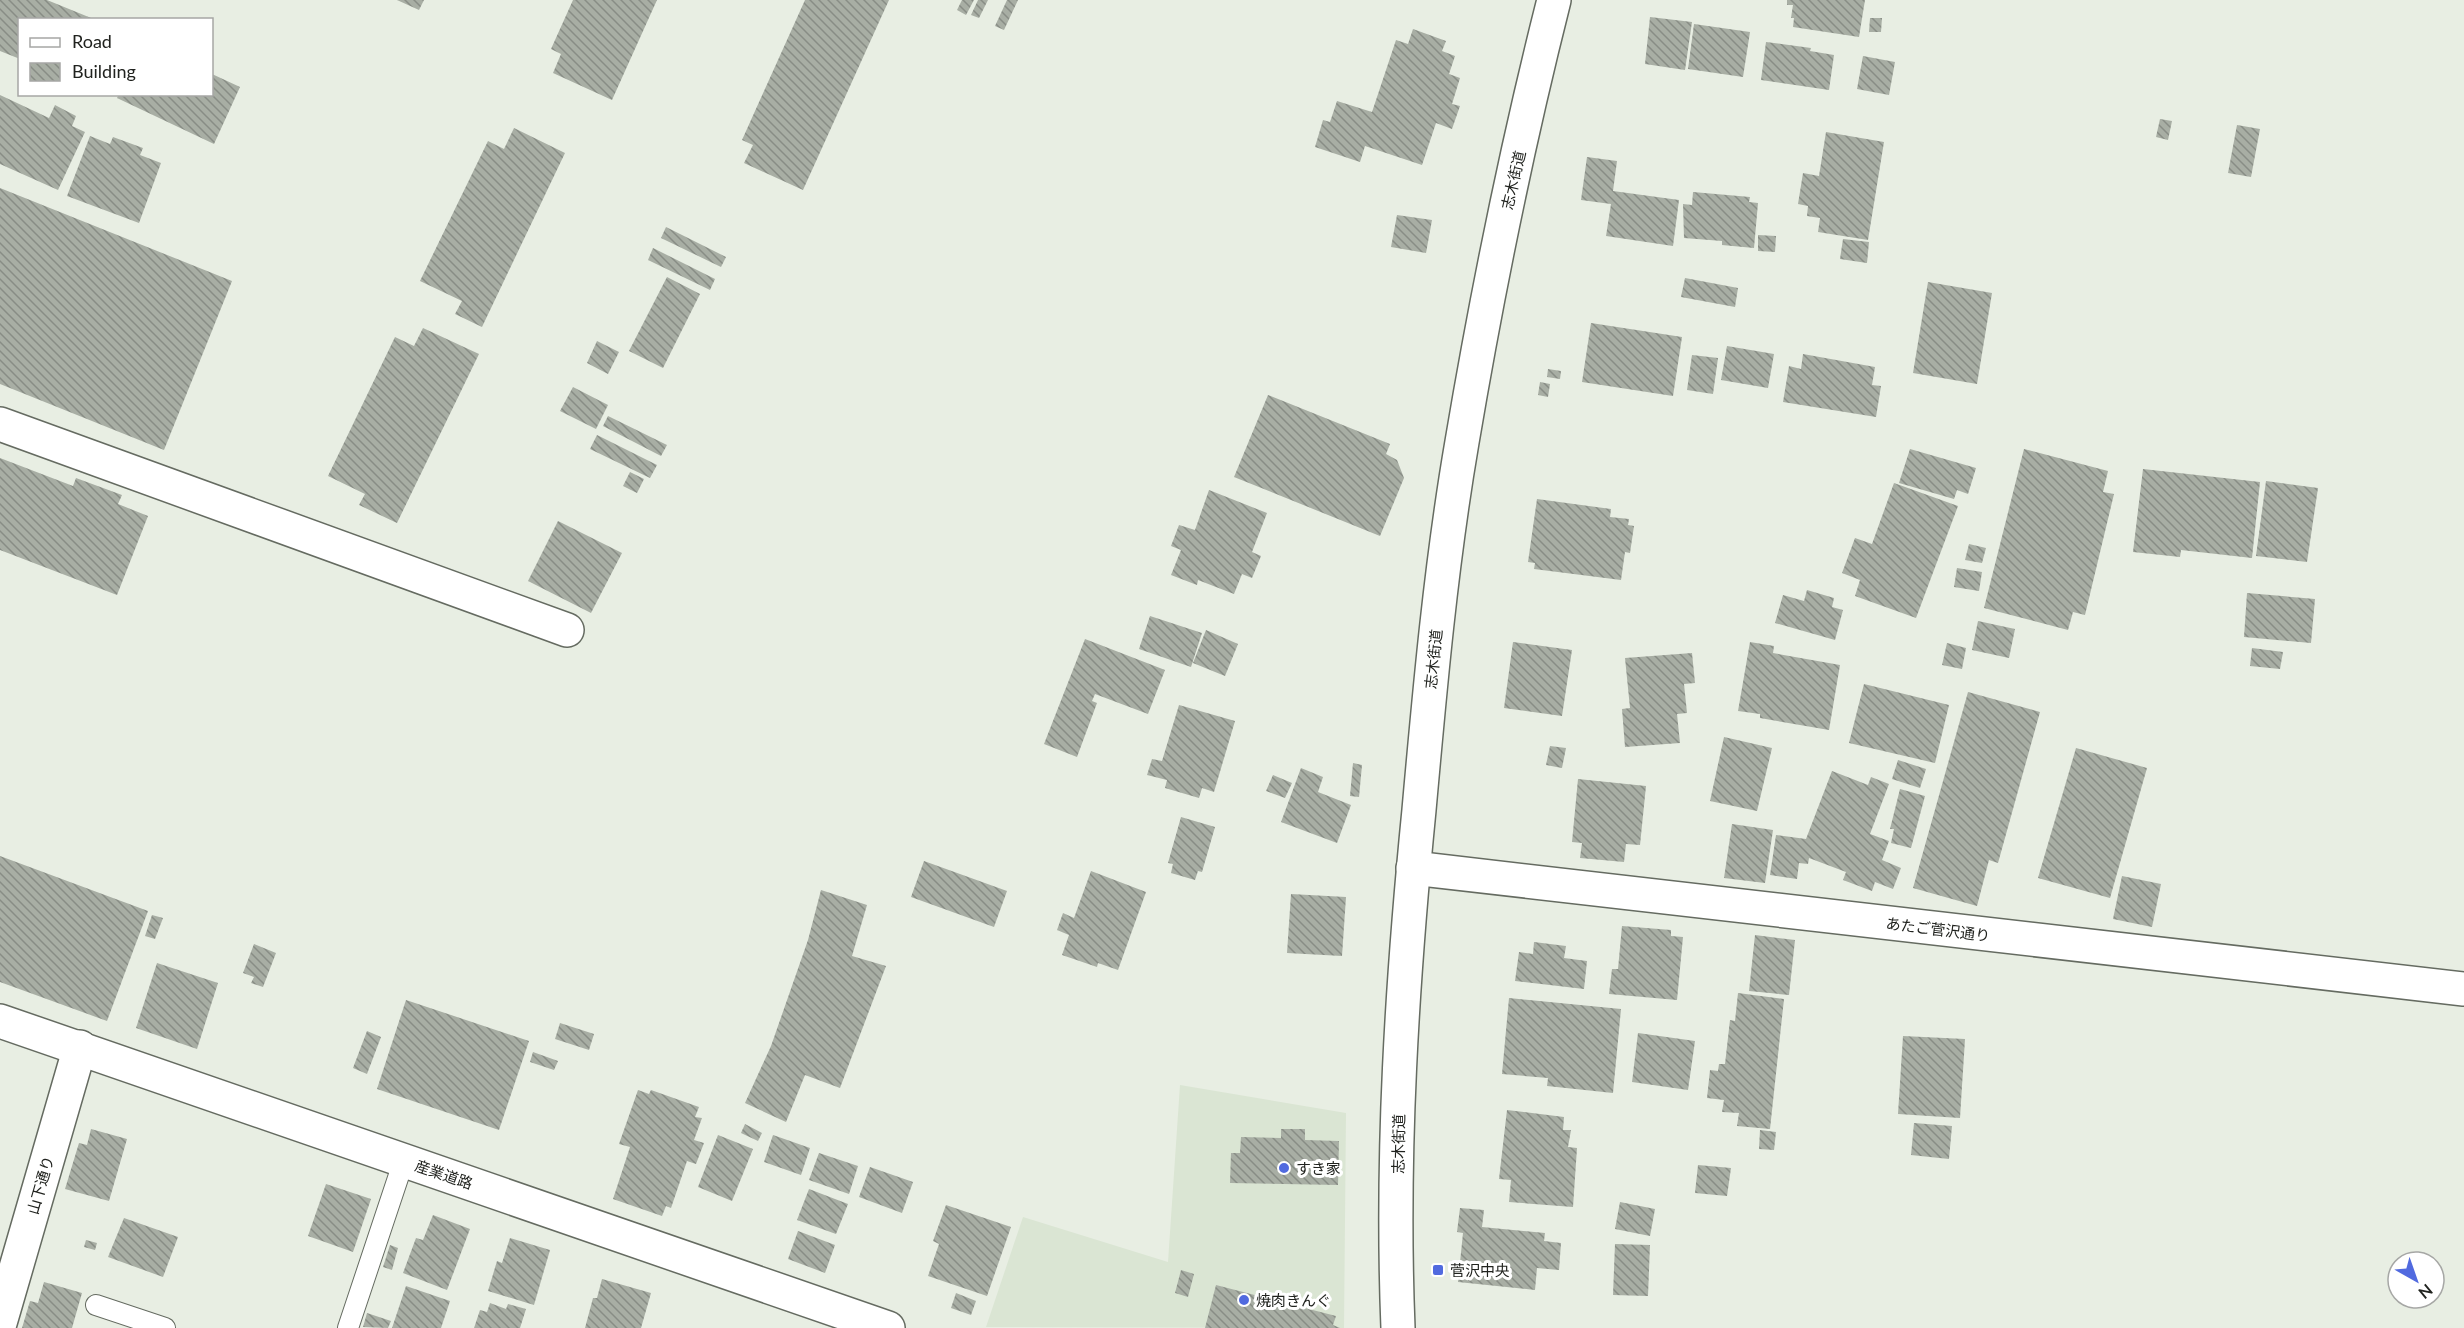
<svg xmlns="http://www.w3.org/2000/svg" width="2464" height="1328" viewBox="0 0 2464 1328" font-family="Lato,'Noto Sans JP',sans-serif">
<style>
.built{fill:#dae5d3}
.building{fill:url(#building-back-hatch)}
.lines{fill:none;stroke-linecap:round;stroke-linejoin:round}
.lane-casing{stroke:#656b61;stroke-width:22}
.street-casing{stroke:#656b61;stroke-width:36}
.secondary-casing{stroke:#656b61;stroke-width:36}
.primary-casing{stroke:#656b61;stroke-width:36}
.lane{stroke:#fff;stroke-width:20}
.street{stroke:#fff;stroke-width:33}
.secondary{stroke:#fff;stroke-width:33}
.primary{stroke:#fff;stroke-width:33}
.poi-dot{fill:#516adf;stroke:#fff;stroke-width:2}
.labels{text-anchor:middle;dominant-baseline:central;stroke-width:6;stroke-linejoin:round;paint-order:stroke}
.street-label{font-size:15px;fill:#21231f;stroke:#fff}
.poi-label{font-size:15px;fill:#21231f;stroke:#fff;text-anchor:start}
</style>
<defs>
<pattern id="building-back-hatch" width="6" height="6" patternUnits="userSpaceOnUse" patternTransform="scale(1.5)"><rect width="6" height="6" fill="#a8aea4"/><path d="M-1 5l2 2M0 0l6 6M5-1l2 2" fill="none" stroke="#888d85"/></pattern>
</defs>
<rect width="100%" height="100%" fill="#e8eee3"/>
<polygon class="built" points="1180,1085 1346,1113 1344,1328 986,1327 1023,1217 1168,1262"/>
<g class="building">
<polygon points="0,0 47,0 96,20 20,20 20,59 0,51"/>
<polygon points="397,0 424,0 419,10"/>
<polygon points="573,0 657,0 612,100 553,73 561,54 551,49"/>
<polygon points="805,0 889,0 803,190 744,163 753,145 742,140"/>
<polygon points="962,0 974,0 966,15 957,10"/>
<polygon points="978,0 988,0 979,18 971,15"/>
<polygon points="1007,0 1018,0 1004,30 995,26"/>
<polygon points="1787,0 1865,0 1859,37 1793,27 1794,18 1791,18 1793,5 1787,5"/>
<polygon points="1650,17 1692,22 1685,70 1645,64"/>
<polygon points="1870,18 1882,18 1881,32 1869,32"/>
<polygon points="1694,24 1750,32 1743,77 1688,69"/>
<polygon points="1413,29 1446,41 1442,51 1455,56 1449,74 1460,78 1452,104 1460,106 1452,129 1436,123 1422,165 1365,146 1360,162 1315,147 1323,120 1330,122 1337,101 1372,112 1396,40 1408,44"/>
<polygon points="1766,42 1811,48 1810,51 1834,55 1829,90 1761,80"/>
<polygon points="1863,56 1895,62 1889,95 1857,89"/>
<polygon points="212,74 240,87 214,144 117,98 119,94 212,94"/>
<polygon points="0,95 49,118 55,105 76,116 72,126 85,132 58,190 0,164"/>
<polygon points="2160,119 2172,121 2168,140 2156,137"/>
<polygon points="2237,125 2260,129 2251,177 2228,173"/>
<polygon points="514,128 565,153 482,327 455,314 462,301 420,281 488,141 504,149"/>
<polygon points="1826,132 1884,142 1868,240 1818,232 1820,218 1807,216 1808,206 1798,204 1803,173 1819,176"/>
<polygon points="90,136 110,144 113,137 143,148 140,155 161,163 139,223 67,196"/>
<polygon points="1587,157 1617,161 1613,191 1679,200 1673,246 1606,236 1611,204 1581,200"/>
<polygon points="0,188 232,281 164,450 0,384"/>
<polygon points="1693,192 1750,197 1749,202 1758,203 1754,248 1722,245 1722,241 1684,238 1683,204 1692,205"/>
<polygon points="1397,215 1432,220 1426,253 1391,247"/>
<polygon points="666,227 726,257 721,267 661,238"/>
<polygon points="1758,235 1776,236 1775,252 1758,251"/>
<polygon points="1843,239 1869,242 1867,263 1840,259"/>
<polygon points="653,248 715,279 710,290 648,260"/>
<polygon points="667,277 700,294 663,368 629,351"/>
<polygon points="1685,278 1738,288 1735,307 1681,297"/>
<polygon points="1928,282 1992,293 1977,384 1913,373"/>
<polygon points="1591,323 1682,337 1673,396 1582,382"/>
<polygon points="423,328 479,354 397,523 359,505 365,494 328,476 395,337 414,346"/>
<polygon points="597,341 619,352 608,374 587,363"/>
<polygon points="1727,346 1774,354 1768,388 1721,380"/>
<polygon points="1803,354 1875,367 1872,385 1881,386 1876,417 1783,402 1789,366 1801,369"/>
<polygon points="1692,355 1718,358 1713,394 1687,390"/>
<polygon points="1548,369 1561,371 1560,379 1547,377"/>
<polygon points="1540,382 1550,384 1548,397 1538,395"/>
<polygon points="573,387 608,405 596,429 560,411"/>
<polygon points="1268,395 1390,444 1386,454 1397,460 1404,478 1380,536 1234,477"/>
<polygon points="608,416 667,445 661,456 603,426"/>
<polygon points="597,435 657,465 650,478 590,449"/>
<polygon points="1910,449 1976,468 1968,494 1957,490 1954,499 1899,483"/>
<polygon points="2024,449 2108,471 2103,492 2114,494 2085,615 2073,612 2068,630 1984,608"/>
<polygon points="0,458 73,486 76,478 122,495 118,504 148,516 117,595 0,550"/>
<polygon points="2143,469 2260,482 2252,558 2181,550 2180,557 2133,552"/>
<polygon points="630,472 644,479 637,493 623,486"/>
<polygon points="2266,481 2318,488 2307,562 2256,556"/>
<polygon points="1894,483 1958,506 1916,618 1855,596 1860,580 1842,573 1855,538 1872,544"/>
<polygon points="1209,490 1267,513 1252,552 1261,556 1252,578 1242,574 1234,594 1198,580 1197,585 1171,575 1181,550 1171,546 1179,525 1195,530"/>
<polygon points="1537,499 1611,509 1610,517 1629,519 1628,525 1634,526 1630,553 1625,552 1621,580 1534,569 1535,563 1528,562"/>
<polygon points="558,521 622,553 591,613 528,581"/>
<polygon points="1969,544 1986,548 1982,563 1965,560"/>
<polygon points="1957,568 1982,572 1979,591 1954,587"/>
<polygon points="1807,590 1834,598 1832,607 1843,610 1835,640 1775,623 1783,595 1804,601"/>
<polygon points="2247,593 2315,599 2311,643 2244,637"/>
<polygon points="1150,616 1202,633 1191,667 1139,649"/>
<polygon points="1978,621 2015,629 2009,658 1972,650"/>
<polygon points="1206,630 1238,644 1225,676 1193,663"/>
<polygon points="1085,639 1165,670 1148,714 1095,694 1092,701 1097,703 1077,757 1044,744"/>
<polygon points="1513,642 1572,650 1562,716 1504,708"/>
<polygon points="1750,642 1774,646 1773,653 1840,665 1829,730 1760,718 1760,714 1738,711"/>
<polygon points="1947,643 1966,648 1962,669 1942,665"/>
<polygon points="2252,648 2283,652 2280,669 2250,666"/>
<polygon points="1692,653 1695,683 1684,684 1687,713 1677,714 1680,743 1625,747 1622,709 1630,708 1625,658"/>
<polygon points="1864,684 1949,705 1935,763 1849,743"/>
<polygon points="1968,692 2040,712 1998,863 1989,860 1977,906 1913,888"/>
<polygon points="1179,705 1235,721 1214,792 1202,788 1199,798 1165,788 1167,780 1147,775 1152,759 1162,761"/>
<polygon points="1724,737 1772,748 1757,811 1710,801"/>
<polygon points="1550,746 1566,748 1562,768 1546,765"/>
<polygon points="2076,748 2147,768 2110,898 2038,878"/>
<polygon points="1898,760 1926,769 1920,788 1892,779"/>
<polygon points="1353,763 1362,765 1359,797 1350,796"/>
<polygon points="1301,768 1323,777 1318,792 1351,805 1337,843 1281,822"/>
<polygon points="1832,771 1868,785 1871,777 1889,784 1870,834 1889,841 1882,860 1901,868 1893,889 1875,882 1872,891 1843,880 1846,872 1809,858 1808,864 1799,863 1797,879 1770,875 1776,835 1806,839"/>
<polygon points="1273,775 1292,783 1285,798 1266,791"/>
<polygon points="1578,779 1646,786 1640,845 1626,844 1624,862 1580,858 1582,843 1572,842"/>
<polygon points="1900,789 1925,796 1911,848 1891,843 1894,829 1890,829"/>
<polygon points="1181,817 1215,827 1202,872 1198,871 1195,880 1171,873 1173,864 1168,863"/>
<polygon points="1732,824 1773,830 1765,883 1724,878"/>
<polygon points="0,856 148,911 107,1021 0,982"/>
<polygon points="924,861 1007,891 994,927 911,897"/>
<polygon points="1091,871 1146,892 1118,970 1098,963 1097,967 1062,955 1069,935 1057,930 1063,913 1074,918"/>
<polygon points="2122,876 2161,884 2152,927 2113,919"/>
<polygon points="821,890 867,905 852,956 886,966 840,1088 805,1075 786,1122 745,1103 771,1046 808,940"/>
<polygon points="1291,894 1346,897 1342,956 1287,953"/>
<polygon points="152,915 163,918 155,939 145,936"/>
<polygon points="1622,926 1671,930 1671,936 1683,937 1677,1000 1609,994 1612,969 1618,969"/>
<polygon points="1755,935 1795,940 1789,995 1749,991"/>
<polygon points="1534,942 1566,946 1564,958 1587,961 1584,989 1515,981 1519,952 1533,954"/>
<polygon points="254,944 276,953 263,987 251,983 254,977 243,973"/>
<polygon points="157,963 218,983 197,1049 136,1028"/>
<polygon points="1738,993 1784,999 1770,1129 1737,1126 1739,1113 1722,1112 1724,1100 1707,1098 1710,1070 1718,1071 1719,1064 1725,1064 1730,1020 1735,1021"/>
<polygon points="1509,998 1621,1009 1613,1093 1547,1086 1548,1078 1502,1074"/>
<polygon points="406,1000 529,1041 499,1130 377,1089"/>
<polygon points="560,1023 594,1034 589,1050 555,1039"/>
<polygon points="367,1031 381,1037 367,1074 353,1068"/>
<polygon points="1638,1033 1695,1041 1688,1090 1632,1082"/>
<polygon points="1903,1036 1965,1039 1960,1118 1898,1114"/>
<polygon points="533,1052 558,1061 554,1070 530,1062"/>
<polygon points="638,1090 649,1094 651,1090 699,1107 695,1117 702,1118 694,1140 704,1143 696,1164 687,1161 671,1208 666,1206 662,1216 613,1199 630,1147 619,1144"/>
<polygon points="1507,1110 1564,1117 1563,1130 1571,1130 1568,1147 1577,1148 1573,1207 1509,1202 1511,1180 1499,1179"/>
<polygon points="1914,1123 1952,1126 1949,1159 1911,1155"/>
<polygon points="745,1124 762,1133 758,1141 741,1133"/>
<polygon points="91,1129 127,1139 109,1201 65,1189 79,1143 87,1145"/>
<polygon points="1281,1129 1305,1129 1305,1140 1339,1141 1338,1185 1230,1183 1231,1153 1240,1153 1241,1137 1281,1138"/>
<polygon points="1760,1130 1776,1132 1774,1150 1759,1149"/>
<polygon points="718,1135 753,1149 732,1201 698,1187"/>
<polygon points="773,1135 810,1148 801,1175 764,1162"/>
<polygon points="819,1153 858,1166 849,1194 809,1180"/>
<polygon points="1698,1165 1731,1168 1727,1196 1695,1193"/>
<polygon points="870,1167 913,1182 902,1213 859,1197"/>
<polygon points="326,1184 371,1199 353,1252 308,1236"/>
<polygon points="809,1189 848,1204 836,1234 797,1220"/>
<polygon points="1620,1202 1655,1209 1650,1236 1615,1229"/>
<polygon points="946,1205 1011,1227 987,1296 928,1276 939,1244 933,1241"/>
<polygon points="1460,1208 1484,1210 1482,1227 1545,1233 1544,1241 1561,1243 1559,1270 1537,1268 1535,1290 1458,1282 1463,1233 1457,1232"/>
<polygon points="433,1215 470,1229 447,1290 403,1273 416,1238 423,1240"/>
<polygon points="124,1218 178,1237 163,1277 108,1257"/>
<polygon points="798,1231 835,1245 825,1273 788,1259"/>
<polygon points="510,1238 550,1250 534,1305 488,1291 497,1261 502,1263"/>
<polygon points="86,1240 97,1243 95,1250 84,1247"/>
<polygon points="1615,1244 1650,1245 1648,1296 1613,1295"/>
<polygon points="390,1245 398,1248 392,1270 383,1267"/>
<polygon points="1181,1270 1194,1274 1188,1297 1175,1293"/>
<polygon points="602,1279 651,1293 641,1328 585,1328 593,1298 597,1298"/>
<polygon points="44,1282 82,1293 72,1328 22,1328 30,1301 38,1303"/>
<polygon points="1216,1285 1336,1316 1333,1325 1340,1328 1205,1328"/>
<polygon points="406,1286 450,1301 441,1328 392,1328"/>
<polygon points="956,1293 976,1301 971,1315 951,1308"/>
<polygon points="490,1303 506,1309 508,1304 526,1309 520,1328 474,1328 480,1310 487,1312"/>
<polygon points="367,1313 391,1321 388,1328 363,1327"/>
</g>
<g class="lines">
<g class="lane-casing">
<g id="lane">
<polyline points="96,1305 165,1328"/>
<polyline points="348,1328 404,1160"/>
</g>
</g>
<g class="street-casing">
<g id="street">
<polyline points="0,424 567,630"/>
<polyline points="0,1323 80,1047"/>
</g>
</g>
<g class="secondary-casing">
<g id="secondary">
<polyline points="1413,868 2464,989"/>
<polyline points="0,1021 888,1328"/>
</g>
</g>
<g class="primary-casing">
<path id="primary" d="M1398,1328c-7,-173 4,-346 21,-518 11,-123 22,-246 43,-368 25,-148 55,-296 92,-442"/>
</g>
<use href="#lane" class="lane"/>
<use href="#street" class="street"/>
<use href="#secondary" class="secondary"/>
<use href="#primary" class="primary"/>
</g>
<g class="poi-dot">
<circle cx="1284" cy="1168" r="6"/>
<rect x="1432" y="1264" width="12" height="12" rx="3"/>
<circle cx="1244" cy="1300" r="6"/>
</g>
<g class="labels">
<g class="street-label">
<text transform="translate(1513 180) rotate(-77)">志木街道</text>
<text transform="translate(1433 659) rotate(-84)">志木街道</text>
<text transform="translate(1938 929) rotate(7)">あたご菅沢通り</text>
<text transform="translate(1398 1144) rotate(-89)">志木街道</text>
<text transform="translate(444 1174) rotate(19)">産業道路</text>
<text transform="translate(40 1185) rotate(-74)">山下通り</text>
</g>
<g class="poi-label">
<text x="1296" y="1168">すき家</text>
<text x="1450" y="1270">菅沢中央</text>
<text x="1256" y="1300">焼肉きんぐ</text>
</g>
</g>
<rect x="18" y="18" width="195" height="78" fill="#ffffff" stroke="#a6a7a5" stroke-width="1.5"/>
<rect x="30" y="38" width="30" height="9" fill="#ffffff" stroke="#a6a7a5" stroke-width="1.5"/>
<text x="72" y="48" font-size="18" fill="#21231f">Road</text>
<rect x="30" y="63" width="30" height="18" fill="url(#building-back-hatch)" stroke="#a6a7a5" stroke-width="1.5"/>
<text x="72" y="78" font-size="18" fill="#21231f">Building</text>
<g transform="translate(2416 1280) rotate(140)"><circle r="28" fill="#ffffff" stroke="#a6a7a5" stroke-width="1.5"/>
<path d="M0-4.5L10 22L0 15L-10 22Z" fill="#516adf"/>
<text y="-9" font-size="16" font-weight="bold" text-anchor="middle" fill="#21231f">N</text>
</g>
</svg>
